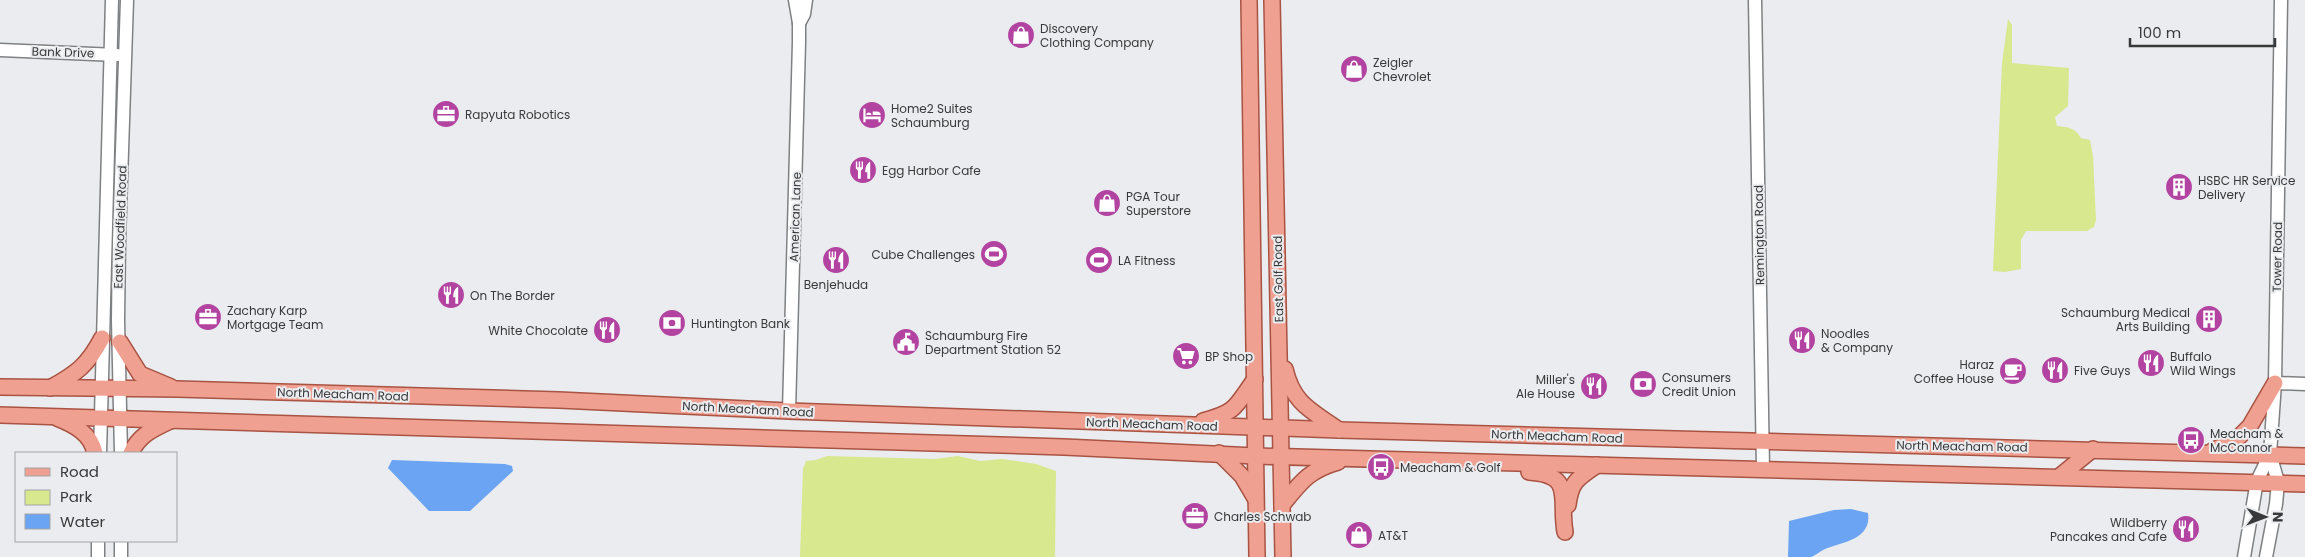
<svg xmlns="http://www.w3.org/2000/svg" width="2305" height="557" viewBox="0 0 2305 557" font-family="Poppins,sans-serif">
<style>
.green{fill:#d7e88f}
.water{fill:#6aa4f2}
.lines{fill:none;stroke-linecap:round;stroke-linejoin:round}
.minor-casing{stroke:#7e8082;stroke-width:15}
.major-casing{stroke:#a95343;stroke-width:18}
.minor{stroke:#fff;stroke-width:12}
.major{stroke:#f0a091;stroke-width:15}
.labels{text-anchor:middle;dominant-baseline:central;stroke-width:4;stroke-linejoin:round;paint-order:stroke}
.poi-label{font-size:12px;fill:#38393a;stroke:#eaecef;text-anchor:start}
.street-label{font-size:12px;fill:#38393a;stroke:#eaecef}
</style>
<rect width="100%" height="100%" fill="#eaecef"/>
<g class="green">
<path d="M2008,19l4,6v38l57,5 -1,38 -13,11 2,9c12,1 18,2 24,12l9,2 3,16 3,64 -2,7 -7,4h-61l-5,9v29l-16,3 -12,-1 9,-208z"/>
<polygon points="827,456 935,459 958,456 980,461 1002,459 1036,464 1056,471 1055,557 800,557 803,469 806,461 816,460"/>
</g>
<g class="water">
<polygon points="392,460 505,464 512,466 513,471 470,511 429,511 388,468"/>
<path d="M1851,509l17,4c4,26 -25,29 -43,36 -5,2 -10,7 -14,8 -6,0 -17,0 -23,0l1,-36 45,-11z"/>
</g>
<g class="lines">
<g class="minor-casing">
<g id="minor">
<polyline points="1755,0 1763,469"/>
<polyline points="799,23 804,14 806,0"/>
<polyline points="0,50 117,55"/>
<polyline points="2275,383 2305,384"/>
<polyline points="789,411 799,42 799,23 795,0"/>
<polyline points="100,453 112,0"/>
<polyline points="121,453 118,320 119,241 127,0"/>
<polyline points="121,541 121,557"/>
<polyline points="98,557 98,541"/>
<polyline points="2244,557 2257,481 2270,454"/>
<polyline points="2266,557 2276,504 2278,482 2270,454 2275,383 2281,0"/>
</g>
</g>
<g class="major-casing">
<g id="major">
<polyline points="1249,0 1257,557"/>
<polyline points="1272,0 1283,557"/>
<polyline points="120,342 140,374 171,387"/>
<path d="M1285,369c8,35 27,42 54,61"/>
<polyline points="0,387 177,389 559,400 789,411 1339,430 2305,456"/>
<path d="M50,388c26,-14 38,-23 52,-50"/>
<polyline points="0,415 1064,447 1256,456 2305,484"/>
<path d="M57,418c18,7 34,16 38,35"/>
<path d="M1203,421c34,-9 32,-14 52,-42"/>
<polyline points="2212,451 2237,439 2250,426 2275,383"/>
<path d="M131,453c8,-18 22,-24 39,-32"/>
<polyline points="1219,453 1242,476 1255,498"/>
<path d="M1529,472c46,3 30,26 36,60"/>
<polyline points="2060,476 2093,449"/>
<path d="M1282,505c19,-23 27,-35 56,-43"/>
<path d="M1568,505c3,-24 10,-27 29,-40"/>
</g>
</g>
<use href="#minor" class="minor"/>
<use href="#major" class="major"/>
</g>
<defs>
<g id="shop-disc" transform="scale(1.4375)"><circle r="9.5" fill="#b243a0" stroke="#eaecef"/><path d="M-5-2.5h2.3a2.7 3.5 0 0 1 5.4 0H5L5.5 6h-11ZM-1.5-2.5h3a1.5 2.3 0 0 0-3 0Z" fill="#fff"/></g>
<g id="office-disc" transform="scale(1.4375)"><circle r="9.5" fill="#b243a0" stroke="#eaecef"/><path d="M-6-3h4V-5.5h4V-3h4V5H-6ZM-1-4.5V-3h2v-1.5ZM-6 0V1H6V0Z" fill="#fff"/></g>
<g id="hotel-disc" transform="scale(1.4375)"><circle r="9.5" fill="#b243a0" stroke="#eaecef"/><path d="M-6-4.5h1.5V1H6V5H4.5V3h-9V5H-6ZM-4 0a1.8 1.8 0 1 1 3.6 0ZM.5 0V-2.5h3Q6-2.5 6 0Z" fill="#fff"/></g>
<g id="restaurant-disc" transform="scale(1.4375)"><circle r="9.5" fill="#b243a0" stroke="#eaecef"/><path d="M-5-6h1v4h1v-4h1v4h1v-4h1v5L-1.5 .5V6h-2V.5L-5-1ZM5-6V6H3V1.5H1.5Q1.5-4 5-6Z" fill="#fff"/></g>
<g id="building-disc" transform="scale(1.4375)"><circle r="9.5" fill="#b243a0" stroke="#eaecef"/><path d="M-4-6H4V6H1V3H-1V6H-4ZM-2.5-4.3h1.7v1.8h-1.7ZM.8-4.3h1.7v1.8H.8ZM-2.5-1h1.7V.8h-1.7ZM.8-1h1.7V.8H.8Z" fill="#fff"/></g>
<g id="stadium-disc" transform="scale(1.4375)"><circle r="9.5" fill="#b243a0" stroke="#eaecef"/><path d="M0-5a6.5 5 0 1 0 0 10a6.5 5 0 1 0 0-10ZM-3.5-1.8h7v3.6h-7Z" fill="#fff"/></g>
<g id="bank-disc" transform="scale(1.4375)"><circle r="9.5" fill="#b243a0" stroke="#eaecef"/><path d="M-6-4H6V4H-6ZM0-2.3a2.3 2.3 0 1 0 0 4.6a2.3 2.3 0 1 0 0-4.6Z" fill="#fff"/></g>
<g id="civic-disc" transform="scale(1.4375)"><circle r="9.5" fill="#b243a0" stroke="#eaecef"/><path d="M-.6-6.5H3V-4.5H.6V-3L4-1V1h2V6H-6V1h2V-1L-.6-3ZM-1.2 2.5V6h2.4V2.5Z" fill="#fff"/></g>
<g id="supermarket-disc" transform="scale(1.4375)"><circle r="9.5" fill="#b243a0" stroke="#eaecef"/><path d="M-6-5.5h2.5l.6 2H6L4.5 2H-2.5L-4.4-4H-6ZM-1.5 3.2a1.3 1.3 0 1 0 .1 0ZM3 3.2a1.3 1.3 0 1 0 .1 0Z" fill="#fff"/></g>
<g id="cafe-disc" transform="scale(1.4375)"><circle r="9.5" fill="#b243a0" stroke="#eaecef"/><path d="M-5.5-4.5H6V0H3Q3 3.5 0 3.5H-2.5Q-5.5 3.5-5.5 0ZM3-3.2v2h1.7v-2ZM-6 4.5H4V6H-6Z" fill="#fff"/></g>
<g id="bus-disc" transform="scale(1.4375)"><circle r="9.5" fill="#b243a0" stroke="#eaecef"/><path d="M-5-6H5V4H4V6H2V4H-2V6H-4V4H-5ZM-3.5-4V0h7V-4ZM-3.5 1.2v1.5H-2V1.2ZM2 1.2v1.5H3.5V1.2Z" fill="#fff"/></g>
</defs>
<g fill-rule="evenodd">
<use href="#shop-disc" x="1021" y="35"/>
<use href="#shop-disc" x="1354" y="69"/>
<use href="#office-disc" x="446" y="114"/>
<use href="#hotel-disc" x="872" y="115"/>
<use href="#restaurant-disc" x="863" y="170"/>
<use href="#building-disc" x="2179" y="187"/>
<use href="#shop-disc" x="1107" y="203"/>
<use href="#stadium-disc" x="994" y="254"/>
<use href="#restaurant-disc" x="836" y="260"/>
<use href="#stadium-disc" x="1099" y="260"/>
<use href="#restaurant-disc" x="451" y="295"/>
<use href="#office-disc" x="208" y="317"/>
<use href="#building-disc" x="2209" y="319"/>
<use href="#bank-disc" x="672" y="323"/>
<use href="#restaurant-disc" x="607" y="330"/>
<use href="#restaurant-disc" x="1802" y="340"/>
<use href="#civic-disc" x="906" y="342"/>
<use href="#supermarket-disc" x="1186" y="356"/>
<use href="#restaurant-disc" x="2151" y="363"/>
<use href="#restaurant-disc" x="2055" y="370"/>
<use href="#cafe-disc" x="2013" y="371"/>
<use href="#bank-disc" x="1643" y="384"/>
<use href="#restaurant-disc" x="1594" y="386"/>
<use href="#bus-disc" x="2191" y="440"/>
<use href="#bus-disc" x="1381" y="467"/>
<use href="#office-disc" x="1195" y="516"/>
<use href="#restaurant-disc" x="2186" y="529"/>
<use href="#shop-disc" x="1359" y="535"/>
</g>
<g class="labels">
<g class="poi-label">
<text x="1040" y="28">Discovery<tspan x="1040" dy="14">Clothing Company</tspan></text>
<text x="1373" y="62">Zeigler<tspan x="1373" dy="14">Chevrolet</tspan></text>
<text x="891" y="108">Home2 Suites<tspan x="891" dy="14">Schaumburg</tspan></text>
<text x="465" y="114">Rapyuta Robotics</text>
<text x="882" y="170">Egg Harbor Cafe</text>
<text x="2198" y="180">HSBC HR Service<tspan x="2198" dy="14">Delivery</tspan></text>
<text x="1126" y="196">PGA Tour<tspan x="1126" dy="14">Superstore</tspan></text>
<text x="975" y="254" text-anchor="end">Cube Challenges</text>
<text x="1118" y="260">LA Fitness</text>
<text x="836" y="284" text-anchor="middle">Benjehuda</text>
<text x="470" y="295">On The Border</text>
<text x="227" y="310">Zachary Karp<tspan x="227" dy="14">Mortgage Team</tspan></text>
<text x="2190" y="312" text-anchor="end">Schaumburg Medical<tspan x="2190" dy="14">Arts Building</tspan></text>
<text x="691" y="323">Huntington Bank</text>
<text x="588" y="330" text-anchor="end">White Chocolate</text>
<text x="1821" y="333">Noodles<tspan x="1821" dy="14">&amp; Company</tspan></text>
<text x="925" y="335">Schaumburg Fire<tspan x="925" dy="14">Department Station 52</tspan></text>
<text x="1205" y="356">BP Shop</text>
<text x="2170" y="356">Buffalo<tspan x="2170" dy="14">Wild Wings</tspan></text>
<text x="1994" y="364" text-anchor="end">Haraz<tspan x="1994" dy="14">Coffee House</tspan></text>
<text x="2074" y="370">Five Guys</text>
<text x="1662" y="377">Consumers<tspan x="1662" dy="14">Credit Union</tspan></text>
<text x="1575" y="379" text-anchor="end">Miller's<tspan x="1575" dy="14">Ale House</tspan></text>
<text x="2210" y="433">Meacham &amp;<tspan x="2210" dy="14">McConnor</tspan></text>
<text x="1400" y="467">Meacham &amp; Golf</text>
<text x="1214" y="516">Charles Schwab</text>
<text x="2167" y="522" text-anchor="end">Wildberry<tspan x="2167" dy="14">Pancakes and Cafe</tspan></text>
<text x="1378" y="535">AT&amp;T</text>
</g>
<g class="street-label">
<text transform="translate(63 52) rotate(2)">Bank Drive</text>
<text transform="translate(795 217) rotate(-88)">American Lane</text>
<text transform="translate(120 227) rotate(-88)">East Woodfield Road</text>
<text transform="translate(1759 235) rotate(-91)">Remington Road</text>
<text transform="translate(2277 257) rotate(-89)">Tower Road</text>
<text transform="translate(1278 279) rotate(-91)">East Golf Road</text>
<text transform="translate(343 394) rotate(2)">North Meacham Road</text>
<text transform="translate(748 409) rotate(3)">North Meacham Road</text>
<text transform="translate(1152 424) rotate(2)">North Meacham Road</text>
<text transform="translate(1557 436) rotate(2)">North Meacham Road</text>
<text transform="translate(1962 446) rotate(1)">North Meacham Road</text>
</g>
</g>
<rect x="15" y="452" width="162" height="90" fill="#eaecef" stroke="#a3a4a7"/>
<rect x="25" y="468" width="25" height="8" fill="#f0a091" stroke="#a3a4a7"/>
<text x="60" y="477" font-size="15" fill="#38393a">Road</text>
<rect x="25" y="490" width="25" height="15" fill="#d7e88f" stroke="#a3a4a7"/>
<text x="60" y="502" font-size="15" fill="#38393a">Park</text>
<rect x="25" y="514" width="25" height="15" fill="#6aa4f2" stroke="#a3a4a7"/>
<text x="60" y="527" font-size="15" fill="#38393a">Water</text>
<g transform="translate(2265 517) rotate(91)" stroke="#eaecef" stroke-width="4" paint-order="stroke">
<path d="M0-4L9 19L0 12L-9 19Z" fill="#38393a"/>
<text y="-8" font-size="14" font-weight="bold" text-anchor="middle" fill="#38393a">N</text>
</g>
<path d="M2130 38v8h145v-8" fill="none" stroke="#38393a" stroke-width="2.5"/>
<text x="2138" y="38" font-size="15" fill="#38393a" stroke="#eaecef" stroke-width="4" paint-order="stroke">100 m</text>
</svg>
